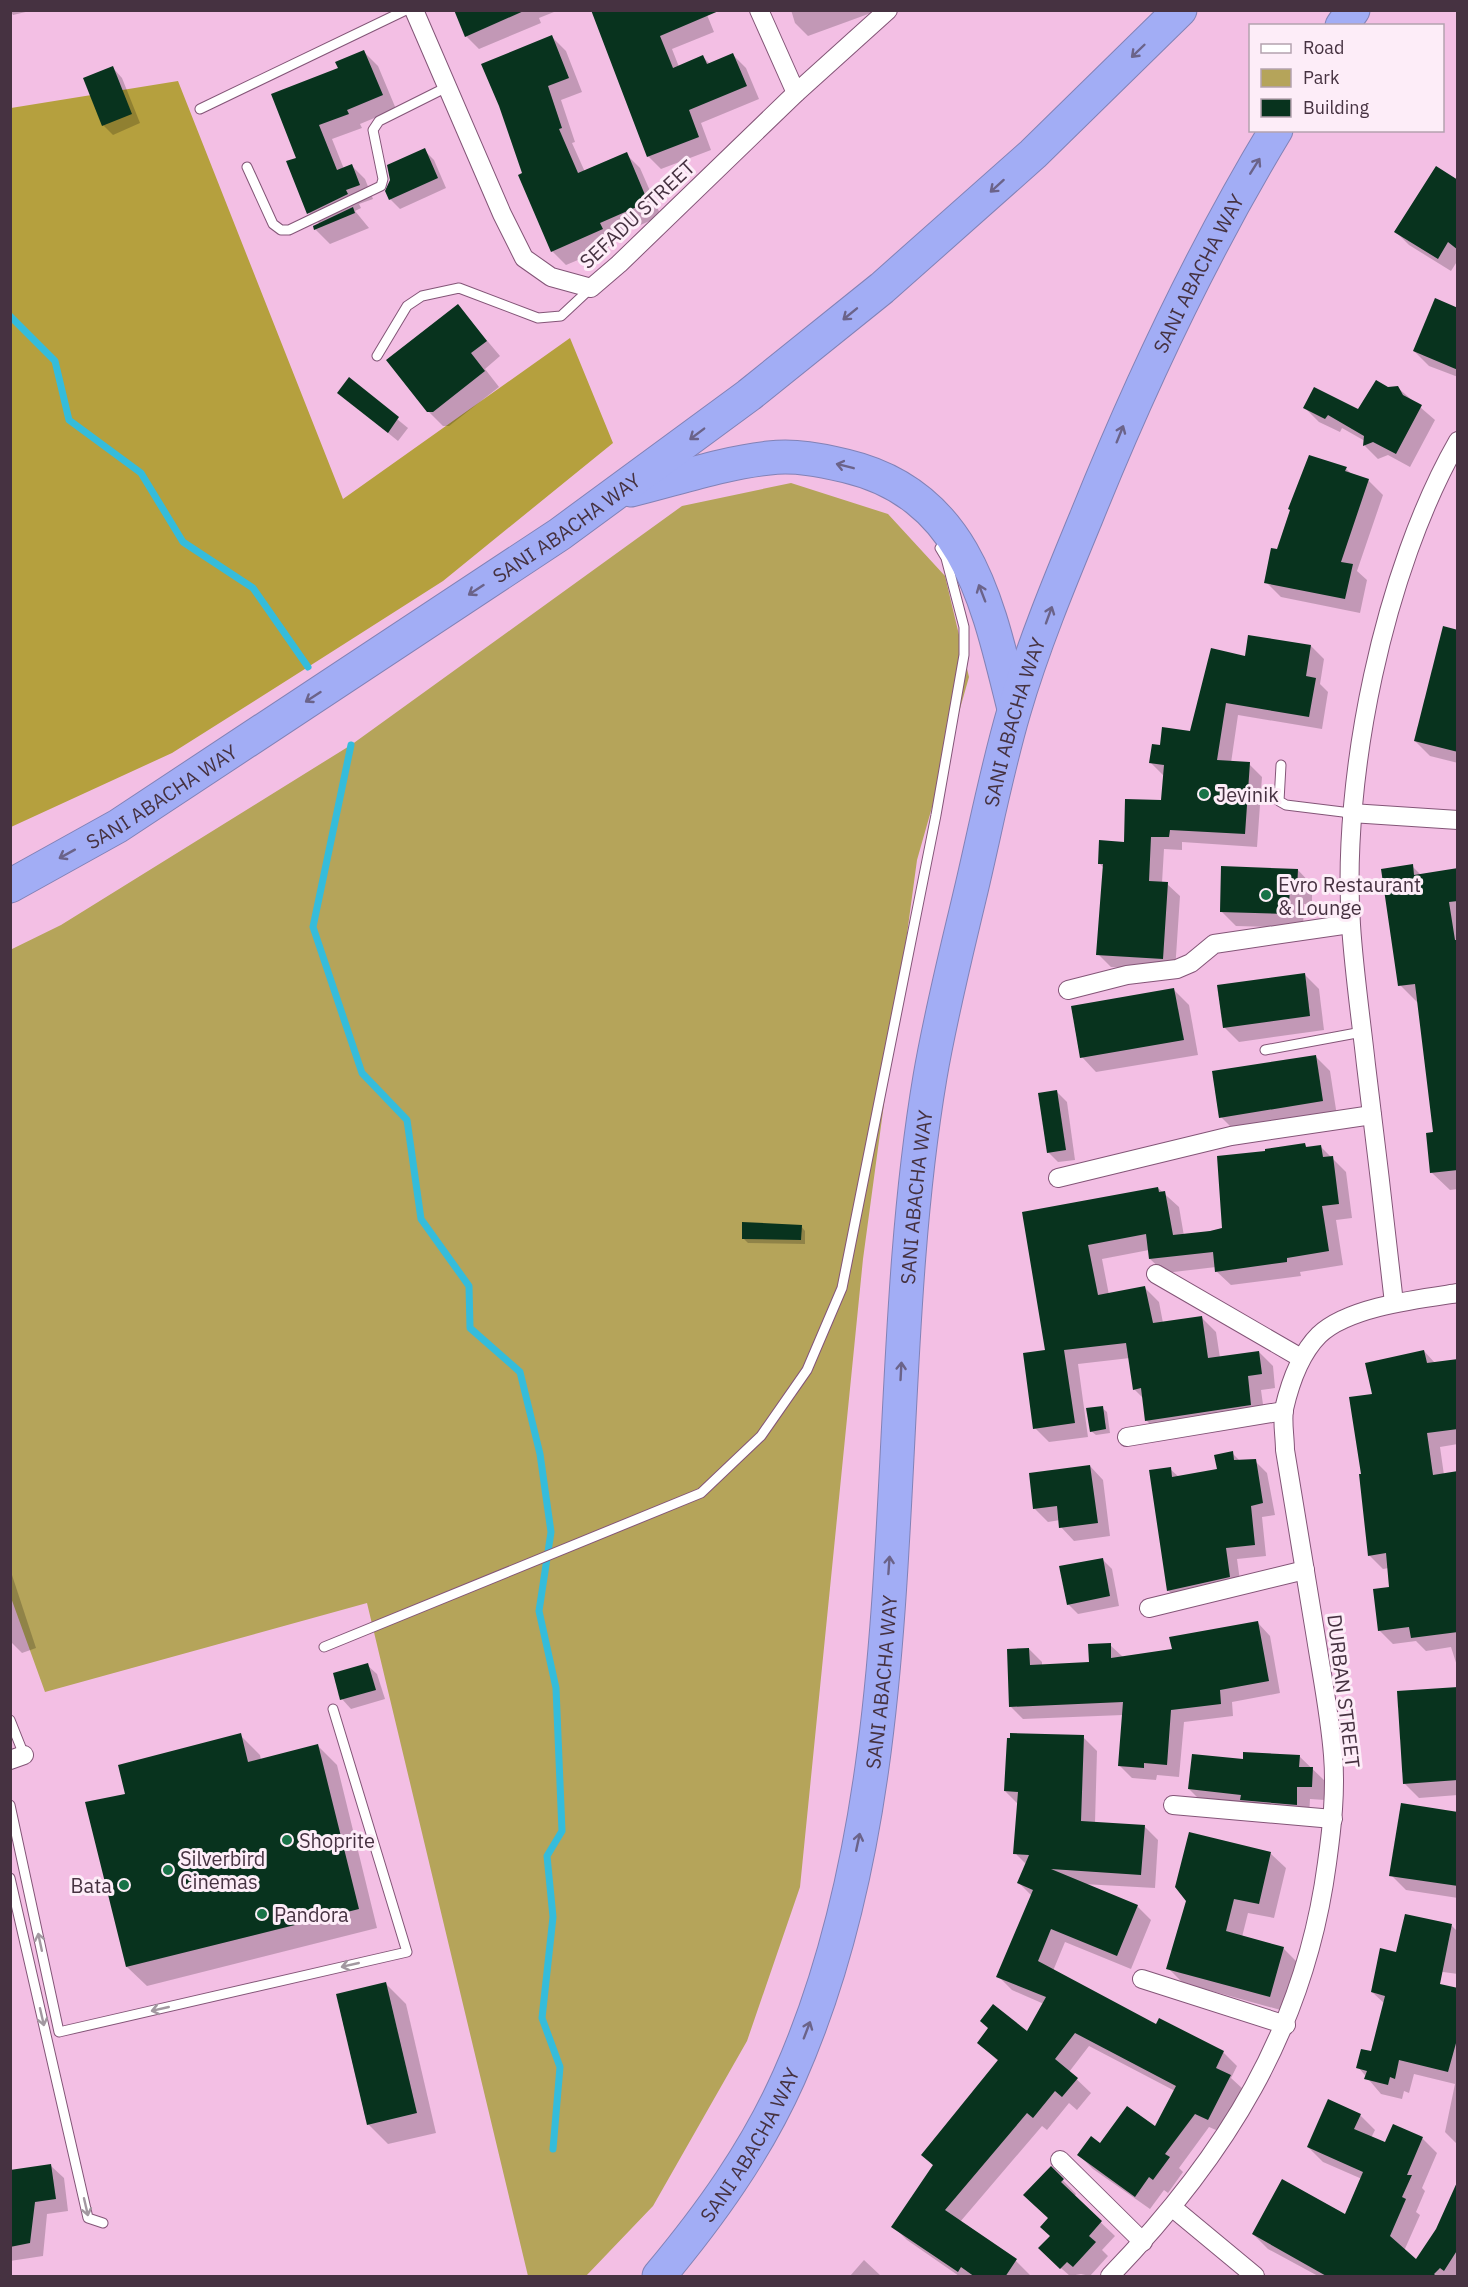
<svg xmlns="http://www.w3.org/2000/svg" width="1468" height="2287" viewBox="0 0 1468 2287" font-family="'IBM Plex Sans',sans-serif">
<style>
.green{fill:#b5a45a}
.forest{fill:#b5a03e}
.shadow{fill:#0003}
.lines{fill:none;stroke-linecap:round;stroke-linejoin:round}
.stream{stroke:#35bcdb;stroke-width:7}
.building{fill:#08331e}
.service-casing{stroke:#835577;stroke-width:11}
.minor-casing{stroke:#835577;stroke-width:20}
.motorway-casing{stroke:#8282b6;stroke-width:35}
.service{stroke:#fff;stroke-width:9}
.minor{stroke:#fff;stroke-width:18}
.motorway{stroke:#a2adf5;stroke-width:33}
.oneway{stroke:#6b6389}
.oneway2{stroke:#a298a0}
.poi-dot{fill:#187348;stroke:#fdedf8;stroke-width:2}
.labels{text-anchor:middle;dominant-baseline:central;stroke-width:6;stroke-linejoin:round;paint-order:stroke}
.street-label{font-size:20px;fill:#463241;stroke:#fdedf8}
.poi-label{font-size:20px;fill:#463241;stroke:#fdedf8;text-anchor:start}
</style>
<rect width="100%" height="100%" fill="#f3bfe4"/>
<polygon class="green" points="791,483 888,514 945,576 969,677 917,860 863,1259 800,1887 747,2041 653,2206 586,2276 528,2276 367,1603 45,1692 10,1595 10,950 61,925 351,745 682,506"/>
<polygon class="forest" points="178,81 343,499 570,338 613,443 443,581 308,667 172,753 11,827 11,108"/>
<g class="shadow">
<polygon points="10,10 34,10 13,15"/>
<polygon points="455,10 559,10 539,18 541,23 479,49 466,36"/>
<polygon points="592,10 705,10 714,32 672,49 679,67 703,57 710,64 733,55 746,68 759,99 701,123 711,150 661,169 648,156"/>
<polygon points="791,10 870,10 871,13 808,36 795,23"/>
<polygon points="552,37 566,51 582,92 561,100 575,142 572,143 585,172 626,154 640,168 661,216 613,237 616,244 566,265 552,251 524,174"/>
<polygon points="364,52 378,66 396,109 360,124 362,128 332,139 344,169 351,165 365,179 373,199 359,204 361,208 355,211 369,228 330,244 315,229 320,224 309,213 297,158 340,69"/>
<polygon points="113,68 122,78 140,123 113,135 103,125"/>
<polygon points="424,150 434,160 446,188 400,209 390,199"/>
<polygon points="1458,182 1458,260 1451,271 1409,245 1396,232"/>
<polygon points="458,306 500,356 485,369 499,387 449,426 443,426 428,411"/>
<polygon points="1458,309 1458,377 1429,366 1414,351"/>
<polygon points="349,380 408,428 398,441 339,393"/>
<polygon points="1388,388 1398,388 1435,420 1410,467 1388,455 1378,459 1365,446 1365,441 1342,428 1340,432 1319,422 1305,408 1359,411"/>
<polygon points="1346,469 1353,475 1368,480 1383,495 1357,571 1367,580 1360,613 1281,597 1266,582 1278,551"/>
<polygon points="1458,631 1458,763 1430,756 1415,741"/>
<polygon points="1311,646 1324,659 1320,684 1328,692 1322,729 1238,715 1231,763 1249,764 1262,777 1257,847 1182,842 1182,850 1164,849 1162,883 1167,884 1180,896 1175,971 1111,967 1098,954 1104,868 1099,863 1125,843 1162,801 1164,776 1151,763 1161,747 1191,732 1246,658"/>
<polygon points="1412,866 1421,875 1458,870 1458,1189 1450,1190 1431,1172 1435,1133 1418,1003 1400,985"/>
<polygon points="1298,870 1312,885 1312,904 1304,904 1303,928 1236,926 1221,911"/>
<polygon points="1304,974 1319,989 1324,1030 1239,1042 1224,1027"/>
<polygon points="1174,990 1189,1005 1198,1055 1096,1072 1082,1057"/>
<polygon points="1315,1056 1330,1071 1337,1116 1236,1132 1221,1117"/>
<polygon points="1057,1092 1067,1102 1075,1160 1058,1162 1048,1152"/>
<polygon points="1305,1145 1308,1149 1321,1147 1346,1172 1352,1218 1336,1220 1343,1265 1300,1272 1301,1276 1231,1285 1216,1271 1216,1267 1165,1273 1150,1259 1149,1250 1102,1259 1109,1295 1145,1288 1159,1302 1163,1323 1202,1318 1216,1332 1220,1358 1259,1352 1273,1366 1275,1388 1261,1390 1265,1419 1160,1434 1146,1420 1143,1398 1134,1389 1130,1358 1078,1364 1088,1437 1049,1442 1035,1428 1047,1351 1024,1213 1158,1188 1179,1207 1184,1236 1224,1229 1267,1153"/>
<polygon points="801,1226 805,1231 805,1244 748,1243 743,1238"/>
<polygon points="1424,1351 1435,1363 1458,1360 1458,1444 1440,1447 1444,1475 1458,1473 1458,1669 1451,1647 1426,1651 1416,1641 1393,1644 1379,1630 1391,1588 1389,1568 1383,1569 1369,1555 1363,1475 1374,1395"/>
<polygon points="1102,1408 1107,1412 1110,1433 1096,1435 1091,1431"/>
<polygon points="1232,1453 1240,1461 1255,1461 1267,1473 1275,1515 1262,1517 1266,1556 1237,1559 1241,1588 1180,1602 1168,1590 1170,1469 1179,1477 1218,1470"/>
<polygon points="1090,1466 1103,1480 1110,1536 1074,1541 1061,1527 1060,1520 1048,1522 1034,1508"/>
<polygon points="1102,1559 1112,1569 1119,1606 1078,1614 1068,1604"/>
<polygon points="10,1569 36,1648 22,1653 10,1641"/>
<polygon points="1258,1623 1270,1636 1280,1693 1232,1702 1233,1716 1184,1722 1179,1777 1157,1775 1156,1780 1132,1778 1119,1765 1123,1715 1023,1719 1010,1706 1029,1649 1042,1662 1042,1666 1090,1663 1110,1645 1123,1657 1174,1651"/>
<polygon points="367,1665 377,1674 385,1699 351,1709 342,1699"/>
<polygon points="1458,1688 1458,1795 1419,1798 1404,1783"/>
<polygon points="240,1735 260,1755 261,1760 318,1746 337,1765 377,1928 147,1986 127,1967 127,1795"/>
<polygon points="1083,1737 1097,1751 1095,1823 1144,1826 1158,1840 1155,1888 1083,1884 1137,1906 1151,1920 1131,1969 1065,1942 1053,1971 1156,2026 1223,2052 1237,2066 1231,2078 1244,2090 1223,2133 1209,2127 1179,2168 1183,2172 1168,2193 1164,2190 1150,2209 1093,2169 1079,2155 1100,2145 1155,2129 1175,2091 1089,2046 1069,2072 1091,2093 1077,2110 1069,2103 1047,2130 1042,2126 960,2222 1016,2261 1030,2275 959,2276 907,2240 893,2226 934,2166 923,2155 999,2062 979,2043 1028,2034 1044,2004 1012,1990 998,1976 1032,1896 1019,1883 1027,1865 1015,1853 1018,1804 1005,1791"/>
<polygon points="1299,1756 1326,1782 1325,1800 1310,1799 1309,1817 1202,1802 1189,1789 1244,1761"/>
<polygon points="1458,1813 1458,1898 1406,1890 1391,1875"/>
<polygon points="1190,1834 1271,1854 1286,1868 1274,1918 1248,1913 1242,1937 1283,1948 1298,1963 1284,2011 1183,1983 1168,1968 1187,1901"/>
<polygon points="1452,1926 1458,1932 1458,1974 1413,1968 1411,1979 1458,1990 1458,2145 1445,2132 1455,2084 1414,2074 1409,2093 1404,2091 1402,2099 1381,2094 1358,2067 1372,2053 1385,2004 1372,1992 1398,1953"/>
<polygon points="386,1984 406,2004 436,2133 388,2144 368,2124"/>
<polygon points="1360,2115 1375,2130 1371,2138 1386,2144 1394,2126 1423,2139 1437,2153 1422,2188 1425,2191 1416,2212 1420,2215 1404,2251 1416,2261 1437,2230 1458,2184 1458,2276 1318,2276 1268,2249 1253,2234 1346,2216 1362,2179 1323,2162 1308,2147"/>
<polygon points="51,2166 64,2178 68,2211 47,2214 43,2256 10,2261 10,2172"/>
<polygon points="1051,2168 1076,2194 1074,2197 1115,2236 1102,2250 1108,2256 1090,2276 1081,2274 1070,2276 1054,2262 1050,2219"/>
<polygon points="864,2260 881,2276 850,2276"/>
</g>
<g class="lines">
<g class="stream">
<polyline points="10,316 55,361 69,420 141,473 183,542 253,588 308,667"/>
<polyline points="351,745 313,927 362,1073 407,1120 421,1219 469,1286 470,1328 520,1372 540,1454 551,1532 539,1611 556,1688 562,1831 547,1856 553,1917 542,2018 560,2067 553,2149"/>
</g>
</g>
<g class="building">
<polygon points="454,10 526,10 465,37"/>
<polygon points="591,10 721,10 660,36 673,68 703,55 707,64 733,53 747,86 689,110 699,137 647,157"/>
<polygon points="552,35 569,78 548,86 562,128 559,129 578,173 627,152 648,202 600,223 603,229 551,252 518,175 522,173 499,106 481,64"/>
<polygon points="364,50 383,95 347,110 349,114 319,125 337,170 352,164 360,185 346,190 348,194 307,214 286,161 296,158 271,94 338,68 335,62"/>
<polygon points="113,66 132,114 102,126 83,78"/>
<polygon points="425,148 438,178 389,200 385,191 390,180 387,165"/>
<polygon points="1436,166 1458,180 1458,250 1448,242 1438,259 1394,232"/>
<polygon points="353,207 355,213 314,230 313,226"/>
<polygon points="1435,298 1458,308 1458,370 1413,351"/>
<polygon points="458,304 487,341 471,353 485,371 433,412 427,412 386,360"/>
<polygon points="349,377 399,417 388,433 337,393"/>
<polygon points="1376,380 1388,387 1398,386 1403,395 1422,405 1396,454 1373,442 1363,446 1364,436 1328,415 1325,419 1303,408 1314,387 1358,409"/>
<polygon points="1309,455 1347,467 1345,471 1369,479 1341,562 1353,564 1345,599 1264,583 1271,548 1277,549 1290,510 1288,509"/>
<polygon points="1443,626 1458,630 1458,752 1414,741"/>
<polygon points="1248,635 1311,645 1306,676 1316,678 1309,717 1226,703 1217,760 1250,762 1245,834 1170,830 1169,837 1151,837 1149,881 1168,882 1163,959 1096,955 1103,864 1098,864 1099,840 1124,842 1125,799 1161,800 1164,765 1149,763 1152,744 1160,745 1162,727 1190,731 1211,648 1245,656"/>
<polygon points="1413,864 1414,875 1458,868 1458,901 1449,902 1455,940 1458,940 1458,1170 1430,1173 1426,1133 1433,1132 1415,984 1398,986 1381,869"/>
<polygon points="1221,866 1298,869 1297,890 1290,890 1288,914 1220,912"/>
<polygon points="1305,973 1310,1016 1223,1028 1217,985"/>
<polygon points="1174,988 1184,1040 1080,1058 1071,1006"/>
<polygon points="1316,1055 1323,1101 1219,1118 1212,1071"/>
<polygon points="1057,1090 1066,1150 1047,1153 1038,1093"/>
<polygon points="1305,1143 1306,1147 1321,1145 1323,1157 1333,1156 1339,1204 1322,1206 1329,1251 1287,1258 1287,1262 1215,1272 1213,1252 1149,1259 1146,1234 1088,1245 1098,1295 1145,1286 1153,1323 1202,1316 1208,1358 1259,1351 1262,1374 1248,1376 1251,1405 1145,1421 1141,1388 1133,1390 1126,1343 1064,1350 1075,1423 1033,1429 1023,1353 1045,1350 1022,1212 1158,1187 1159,1192 1165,1191 1173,1235 1210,1231 1222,1228 1217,1156 1265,1151 1265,1149"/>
<polygon points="742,1222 802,1225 801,1240 742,1239"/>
<polygon points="1424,1350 1427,1363 1458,1359 1458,1429 1427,1433 1433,1475 1458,1471 1458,1632 1411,1638 1409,1627 1378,1631 1373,1589 1389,1587 1386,1553 1368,1556 1359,1474 1361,1474 1349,1397 1372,1394 1365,1363"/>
<polygon points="1103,1406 1106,1429 1090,1432 1086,1408"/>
<polygon points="1233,1451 1234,1460 1256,1459 1263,1503 1251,1506 1255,1545 1226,1548 1230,1577 1167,1591 1149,1470 1171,1467 1172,1477 1217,1469 1214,1455"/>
<polygon points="1090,1465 1098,1523 1059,1528 1057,1506 1033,1509 1029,1473"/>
<polygon points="1103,1558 1110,1596 1067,1605 1059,1566"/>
<polygon points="1258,1621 1269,1681 1220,1690 1221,1704 1171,1710 1167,1765 1144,1763 1144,1768 1118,1766 1123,1702 1009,1707 1007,1649 1029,1648 1030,1665 1089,1662 1088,1644 1111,1643 1111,1658 1172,1649 1169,1637"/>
<polygon points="368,1663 376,1690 340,1700 333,1673"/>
<polygon points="1458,1687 1458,1780 1403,1784 1397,1691"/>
<polygon points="241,1733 248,1762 318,1744 359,1909 126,1967 85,1802 125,1794 118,1765"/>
<polygon points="1010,1733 1084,1735 1081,1821 1145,1825 1141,1875 1051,1869 1138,1905 1117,1956 1051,1929 1038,1961 1156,2024 1159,2018 1224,2051 1216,2068 1231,2075 1208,2120 1195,2114 1165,2154 1170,2157 1153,2180 1149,2177 1135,2197 1077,2155 1091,2136 1100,2143 1127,2106 1155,2126 1176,2086 1075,2033 1055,2059 1078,2078 1062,2097 1055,2091 1033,2118 1027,2113 945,2210 1017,2259 1005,2277 975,2277 961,2267 958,2272 891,2227 933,2165 921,2155 998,2060 977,2043 988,2028 980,2021 993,2004 1027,2031 1046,1997 996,1977 1033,1890 1017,1883 1029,1855 1013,1854 1018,1792 1004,1791 1007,1738 1010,1738"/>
<polygon points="1243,1752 1300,1755 1299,1767 1313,1767 1312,1787 1297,1787 1297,1805 1240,1800 1241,1795 1188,1789 1192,1754 1243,1759"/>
<polygon points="1401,1803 1458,1812 1458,1886 1389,1876"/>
<polygon points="1189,1832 1271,1852 1259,1904 1234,1899 1226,1931 1284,1947 1270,1997 1166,1969 1186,1901 1175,1887"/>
<polygon points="1405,1914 1452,1924 1440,1984 1458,1988 1458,2036 1448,2072 1399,2060 1395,2079 1390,2077 1388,2085 1364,2079 1367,2071 1356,2068 1361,2049 1371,2051 1385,1996 1371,1992 1380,1948 1396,1952"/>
<polygon points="386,1982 417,2113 367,2125 336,1994"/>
<polygon points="1328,2099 1361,2114 1354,2129 1385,2142 1393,2124 1423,2137 1407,2175 1412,2175 1402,2197 1406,2199 1390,2236 1416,2259 1436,2229 1458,2180 1458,2249 1444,2271 1440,2268 1434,2274 1437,2277 1328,2277 1252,2234 1282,2179 1345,2214 1363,2172 1307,2147"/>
<polygon points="51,2164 56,2199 35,2202 30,2243 10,2247 10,2170"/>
<polygon points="1051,2166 1064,2179 1061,2182 1102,2221 1089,2236 1096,2242 1073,2267 1067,2262 1060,2269 1038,2248 1050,2236 1040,2227 1048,2218 1023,2195"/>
</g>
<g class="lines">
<g class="service-casing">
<g id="service">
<polyline points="200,109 406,10"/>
<polyline points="247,167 273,224 281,230 289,230 381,186 383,179 373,130 379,121 447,87"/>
<polyline points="377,356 407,306 422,296 459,288 538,318 561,316 591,288"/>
<polyline points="1281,765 1279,801 1286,805 1351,813"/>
<polyline points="1265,1050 1362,1032"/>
<polyline points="324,1647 701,1493 761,1436 807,1370 842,1288 936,815 964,655 964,627 946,558 940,548"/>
<polyline points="10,1720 24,1755"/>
<polyline points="10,1805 59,2032 407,1952 333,1709"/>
<polyline points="10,1878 88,2218 103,2223"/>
</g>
</g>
<g class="minor-casing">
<g id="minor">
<polyline points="414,10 502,214 524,258 551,277 591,288 619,264 796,93 888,10"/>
<polyline points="759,10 796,93"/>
<polyline points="1351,813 1458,820"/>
<polyline points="1068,990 1127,975 1177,969 1191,963 1214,944 1350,924"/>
<polyline points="1058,1178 1231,1136 1372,1115"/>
<polyline points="1156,1274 1301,1358"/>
<path d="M1394,1303c-9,-79 -18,-159 -28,-238 -5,-46 -12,-93 -15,-140 -10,-148 33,-355 107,-484"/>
<polyline points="1127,1437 1284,1411"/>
<polyline points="1149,1608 1305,1570"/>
<polyline points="10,1760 24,1755"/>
<polyline points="1173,1805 1333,1819"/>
<polyline points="1142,1979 1286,2025"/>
<polyline points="1060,2160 1143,2242"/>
<polyline points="1173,2208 1255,2276"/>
<path d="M1110,2276c115,-119 195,-246 217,-413 5,-36 9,-72 6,-108 -3,-39 -11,-79 -17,-117 -10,-63 -21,-125 -31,-188 0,-13 -3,-28 -1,-41 6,-26 16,-55 35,-74 29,-28 99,-36 139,-42"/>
</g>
</g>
<g class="motorway-casing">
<g id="motorway">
<polyline points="1342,26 1353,10"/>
<path d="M631,490c45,-11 92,-27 138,-32 27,-3 51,2 77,8 122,29 142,139 168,243"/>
<path id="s1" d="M10,886l108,-60 442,-292 189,-139 133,-107 151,-134 147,-144"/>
<path id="s2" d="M659,2276c51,-61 97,-125 130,-199 136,-306 86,-674 141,-1000 10,-59 25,-119 39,-178 15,-62 27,-127 45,-188 19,-65 46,-130 72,-193 54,-134 115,-264 190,-388"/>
</g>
</g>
<use href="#service" class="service"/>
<use href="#minor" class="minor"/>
<use href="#motorway" class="motorway"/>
</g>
<defs><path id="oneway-shaft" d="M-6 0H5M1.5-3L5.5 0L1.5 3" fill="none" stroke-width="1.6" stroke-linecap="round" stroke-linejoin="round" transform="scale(1.5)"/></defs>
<g class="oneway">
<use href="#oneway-shaft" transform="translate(1138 51) rotate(136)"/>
<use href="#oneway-shaft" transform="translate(1255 166) rotate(-58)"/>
<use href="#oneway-shaft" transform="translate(997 186) rotate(138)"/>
<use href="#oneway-shaft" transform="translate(850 314) rotate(141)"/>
<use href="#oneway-shaft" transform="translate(697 434) rotate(143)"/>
<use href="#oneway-shaft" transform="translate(1120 434) rotate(-68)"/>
<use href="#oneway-shaft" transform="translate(845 466) rotate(-166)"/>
<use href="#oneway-shaft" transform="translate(476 590) rotate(147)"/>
<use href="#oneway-shaft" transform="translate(982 593) rotate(-111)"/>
<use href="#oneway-shaft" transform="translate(1049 615) rotate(-70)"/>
<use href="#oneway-shaft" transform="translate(313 697) rotate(147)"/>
<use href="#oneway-shaft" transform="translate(67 854) rotate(151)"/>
<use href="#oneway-shaft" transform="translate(901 1371) rotate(-87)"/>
<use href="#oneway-shaft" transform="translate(889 1565) rotate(-86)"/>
<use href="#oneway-shaft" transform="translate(858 1842) rotate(-78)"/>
<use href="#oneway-shaft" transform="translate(807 2030) rotate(-69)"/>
</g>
<g class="oneway2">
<use href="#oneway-shaft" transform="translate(40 1942) rotate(-102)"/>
<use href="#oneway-shaft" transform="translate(350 1965) rotate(167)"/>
<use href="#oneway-shaft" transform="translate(160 2009) rotate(167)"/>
<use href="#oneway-shaft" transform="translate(42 2017) rotate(77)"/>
<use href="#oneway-shaft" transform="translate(86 2207) rotate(77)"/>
</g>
<g class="poi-dot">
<circle cx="1204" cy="794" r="6"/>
<circle cx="1266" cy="895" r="6"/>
<circle cx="287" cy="1840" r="6"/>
<circle cx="168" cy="1870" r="6"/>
<circle cx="124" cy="1885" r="6"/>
<circle cx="262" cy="1914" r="6"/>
</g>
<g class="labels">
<g class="street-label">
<text transform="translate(637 214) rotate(-43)">SEFADU STREET</text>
<text stroke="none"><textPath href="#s2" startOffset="2104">SANI ABACHA WAY</textPath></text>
<text stroke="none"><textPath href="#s1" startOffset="662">SANI ABACHA WAY</textPath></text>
<text stroke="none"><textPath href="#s2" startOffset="1618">SANI ABACHA WAY</textPath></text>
<text stroke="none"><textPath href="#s1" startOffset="176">SANI ABACHA WAY</textPath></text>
<text stroke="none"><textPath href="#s2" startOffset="1132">SANI ABACHA WAY</textPath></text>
<text stroke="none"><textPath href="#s2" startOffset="646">SANI ABACHA WAY</textPath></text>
<text transform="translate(1344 1691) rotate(83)">DURBAN STREET</text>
<text stroke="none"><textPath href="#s2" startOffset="160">SANI ABACHA WAY</textPath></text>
</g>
<g class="poi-label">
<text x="1216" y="794">Jevinik</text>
<text x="1278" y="884">Evro Restaurant<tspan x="1278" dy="23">&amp; Lounge</tspan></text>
<text x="299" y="1840">Shoprite</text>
<text x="180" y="1858">Silverbird<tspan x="180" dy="23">Cinemas</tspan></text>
<text x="112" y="1885" text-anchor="end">Bata</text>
<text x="274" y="1914">Pandora</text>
</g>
</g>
<rect width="1468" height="2287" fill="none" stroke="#463241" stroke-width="24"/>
<rect x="1249" y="24" width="195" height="108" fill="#fdedf8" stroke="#b4a2af" stroke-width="1.5"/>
<rect x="1261" y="44" width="30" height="9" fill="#ffffff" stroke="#b4a2af" stroke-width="1.5"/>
<text x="1303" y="54" font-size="18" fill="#463241">Road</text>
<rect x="1261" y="69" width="30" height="18" fill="#b5a45a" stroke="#b4a2af" stroke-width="1.5"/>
<text x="1303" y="84" font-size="18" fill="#463241">Park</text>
<rect x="1261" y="99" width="30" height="18" fill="#08331e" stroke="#b4a2af" stroke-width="1.5"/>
<text x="1303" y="114" font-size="18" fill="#463241">Building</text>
</svg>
